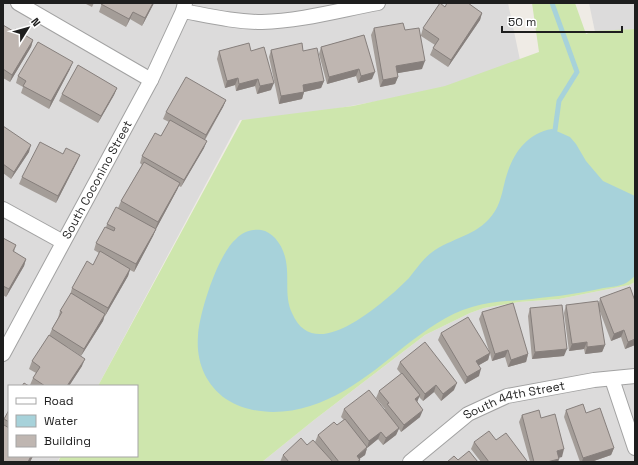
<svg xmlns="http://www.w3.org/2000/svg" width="638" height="465" viewBox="0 0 638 465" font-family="'Space Grotesk',sans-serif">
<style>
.residential{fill:#dcdbdb}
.grass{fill:#cee6ad}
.water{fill:#a7d2da}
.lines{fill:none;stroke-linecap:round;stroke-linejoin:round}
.stream{stroke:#a7d2da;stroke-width:5}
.minor-casing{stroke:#a2a2a2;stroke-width:16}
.minor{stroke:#fff;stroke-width:14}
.wall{fill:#a49d98}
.shaded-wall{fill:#867f7c}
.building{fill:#bfb6b1;stroke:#867f7c}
.labels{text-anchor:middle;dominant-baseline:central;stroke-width:3.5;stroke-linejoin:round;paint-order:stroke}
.street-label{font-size:12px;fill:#1e1e1e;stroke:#fff}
</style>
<rect width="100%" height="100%" fill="#efebe5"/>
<g class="residential">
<polygon points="3,3 508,3 520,60 449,88 280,119 240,120 98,386 9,386 9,456 61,456 57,462 3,462"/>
<polygon points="589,3 635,3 635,29 595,32"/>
<polygon points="635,282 635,462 262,462 314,420 425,335 470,313 484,308 519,302 559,299 629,285"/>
</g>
<polygon class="grass" points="532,3 575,3 586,34 594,31 635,29 635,282 629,285 559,299 519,302 484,308 470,313 425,335 314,420 262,462 58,462 61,456 137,456 137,386 98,386 242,120 353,106 445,86 539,52"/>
<path class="water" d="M552,129l18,8 6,7 10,17 17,20 32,15v80c-3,2 -5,5 -9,7 -7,4 -19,4 -27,6 -26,6 -51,8 -77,11 -17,1 -34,2 -50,7 -25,7 -46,23 -67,39 -38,31 -80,66 -132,66 -18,-1 -32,-3 -47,-13 -21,-15 -30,-38 -28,-63 1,-23 20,-82 38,-97 7,-7 15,-10 25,-9 6,1 10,4 14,8 21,24 6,52 17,75 18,43 64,10 88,-9 10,-8 20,-17 29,-26 9,-11 14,-20 26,-28 22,-14 45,-15 60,-39 7,-11 8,-25 12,-37 7,-22 21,-41 45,-45z"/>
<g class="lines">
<polyline class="stream" points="552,3 577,72 559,101 555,130"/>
<g class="minor-casing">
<g id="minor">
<polyline points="18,3 151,80"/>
<path d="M183,11c27,5 52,11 79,11 39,-1 78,-12 116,-19"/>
<polyline points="3,209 63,242"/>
<path id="s1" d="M3,354l148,-274 32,-69 2,-8"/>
<polyline points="612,379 635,448"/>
<path id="s2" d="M410,462l58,-48 39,-18 87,-16 41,-4"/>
</g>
</g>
<use href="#minor" class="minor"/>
</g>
<g class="wall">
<polygon points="84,3 94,3 92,7"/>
<polygon points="102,3 154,3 142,26 130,19 126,27 99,12"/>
<polygon points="445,7 482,13 480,20 448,67 430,55 433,48 435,45 421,36 422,69 397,73 398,77 395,84 380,87 371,35 374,28 421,35 423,28"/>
<polygon points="3,25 13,31 33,40 31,47 10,82 3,78"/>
<polygon points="364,35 372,79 358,83 356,76 327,84 319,54 321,47"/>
<polygon points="271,50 303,51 324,81 321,88 304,92 302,99 279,104 269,57"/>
<polygon points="219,51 251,51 271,90 257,94 255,86 236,91 235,85 225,88 217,59"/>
<polygon points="70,69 49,109 21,93 23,87 16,83 18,76"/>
<polygon points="117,88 114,95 98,123 59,101 62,94"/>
<polygon points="226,100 223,107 205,140 204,148 181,187 179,186 177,190 156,229 153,236 134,272 130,270 128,276 105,316 105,315 103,321 81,356 66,346 82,366 69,386 31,386 30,385 33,378 36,373 29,369 32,361 49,336 52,329 58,318 60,311 70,295 72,288 93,265 99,253 94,250 96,243 106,227 107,224 118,208 121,201 142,165 140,163 142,156 161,136 169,122 163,119 166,112"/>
<polygon points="3,126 29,152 11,179 3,173"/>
<polygon points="63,154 80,155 77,162 56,203 19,184 22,177"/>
<polygon points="3,238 16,245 14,252 26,259 24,266 6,297 3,295"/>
<polygon points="600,298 635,345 625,349 621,337 611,341 599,309 605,345 602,352 585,354 584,349 569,351 564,313 566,305 599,303"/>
<polygon points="530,308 564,356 532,359 528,316"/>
<polygon points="482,312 528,354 526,362 508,367 505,357 492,361 490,353 488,360 479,365 479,376 465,384 438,340 441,333 489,351 479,319"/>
<polygon points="400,362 454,390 441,401 434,392 423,401 419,397 417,402 420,417 401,432 399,429 396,435 383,445 378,439 367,448 365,455 359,459 359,462 280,462 283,455 307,445 318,446 315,442 318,435 337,425 344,420 341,417 344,409 385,410 385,409 376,398 379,391 401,374 397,369"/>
<polygon points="9,410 9,456 33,456 30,462 3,462 3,422"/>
<polygon points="566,410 586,413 614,448 611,455 591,462 580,462 564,417"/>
<polygon points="522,415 541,418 562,457 559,457 558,462 530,462 519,422"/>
<polygon points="496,440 527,461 527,462 481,462 471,449 474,442"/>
</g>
<g class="shaded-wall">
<polygon points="153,3 154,3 142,26 145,18"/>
<polygon points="133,12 130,19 126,27 129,19"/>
<polygon points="482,13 480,20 448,67 451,60"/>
<polygon points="33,40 31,47 10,82 12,75"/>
<polygon points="425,61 422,69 393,74 396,66"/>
<polygon points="73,62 70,69 49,109 51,101"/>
<polygon points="359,69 356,76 327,84 329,77"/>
<polygon points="375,72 372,79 358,83 361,76"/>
<polygon points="398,77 395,84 380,87 383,80"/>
<polygon points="238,78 235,85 225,88 227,81"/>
<polygon points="258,79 255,86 236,91 239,84"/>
<polygon points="324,81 321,88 304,92 302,99 279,104 281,96 303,85"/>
<polygon points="274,83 271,90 257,94 260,86"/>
<polygon points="117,88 114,95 98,123 101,116"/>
<polygon points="226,100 223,107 203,142 206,135"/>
<polygon points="207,141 204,148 181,187 184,180"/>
<polygon points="31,145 29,152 11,179 14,172"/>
<polygon points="80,155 77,162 56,203 58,196"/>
<polygon points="180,183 177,190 156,229 153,236 134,272 136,264 155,229 158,222"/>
<polygon points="26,259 24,266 6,297 9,289"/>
<polygon points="130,269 128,276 105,316 108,308"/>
<polygon points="105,314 103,321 81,356 84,349"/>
<polygon points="624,330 621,337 611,341 614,334"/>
<polygon points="635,339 635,345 625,349 628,342"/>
<polygon points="587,342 584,349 569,351 572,344"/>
<polygon points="605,345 602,352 585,354 587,347"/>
<polygon points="567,349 564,356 532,359 535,352"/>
<polygon points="508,350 505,357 492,361 495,354"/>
<polygon points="490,353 488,360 474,368 476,361"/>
<polygon points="528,354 526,362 508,367 511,360"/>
<polygon points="85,359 82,366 69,386 67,386"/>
<polygon points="481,369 479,376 465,384 467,377"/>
<polygon points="457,383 454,390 441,401 443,394"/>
<polygon points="436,385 434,392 423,401 425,394"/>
<polygon points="420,395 417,402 412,406 415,399"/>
<polygon points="423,410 420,417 401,432 404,425"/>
<polygon points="399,428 396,435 383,445 386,438"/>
<polygon points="381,432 378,439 367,448 365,455 355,462 357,456 367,448 369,441"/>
<polygon points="614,448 611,455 591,462 582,462 583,458"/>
<polygon points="564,449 562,457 555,459 557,451"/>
<polygon points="31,456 33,456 30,462 28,462"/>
<polygon points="559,459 558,462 547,462"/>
</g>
<g class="building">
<polygon points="102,3 153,3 145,18 133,12 129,19 101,4"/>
<polygon points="440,3 445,7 447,3 468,3 482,13 451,60 433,48 439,39 423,28"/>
<polygon points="403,23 405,30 419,28 425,61 396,66 398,77 383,80 374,28"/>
<polygon points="3,25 13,31 15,29 33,40 12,75 3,69"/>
<polygon points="364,35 375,72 361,76 359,69 329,77 321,47"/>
<polygon points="38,42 73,62 51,101 23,86 26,81 18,76"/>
<polygon points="249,43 251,51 264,47 274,83 260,86 258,79 239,84 238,78 227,81 219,51"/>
<polygon points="302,43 303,51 317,48 324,81 303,85 304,92 281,96 271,50"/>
<polygon points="78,65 117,88 101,116 62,94"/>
<polygon points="186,77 226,100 206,135 166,112"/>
<polygon points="170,120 207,141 184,180 142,156 155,133 161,136"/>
<polygon points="3,126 31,145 14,172 3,164"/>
<polygon points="40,142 63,154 66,148 80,155 58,196 22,177"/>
<polygon points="144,162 180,183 158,222 121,201"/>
<polygon points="116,207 156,229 136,264 96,243 105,227 114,231 115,228 107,224"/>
<polygon points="3,238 16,245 13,251 26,259 9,289 3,286"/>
<polygon points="100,251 130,269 108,308 72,288 87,261 93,265"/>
<polygon points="630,287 635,301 635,339 628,342 624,330 614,334 600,298"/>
<polygon points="71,293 105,314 84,349 52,329 62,312 60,311"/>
<polygon points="598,301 605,345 587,347 587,342 572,344 566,305"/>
<polygon points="513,303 528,354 511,360 508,350 495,354 482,312"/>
<polygon points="562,305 567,349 535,352 530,308"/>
<polygon points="468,317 490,353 476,361 481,369 467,377 441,333"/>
<polygon points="49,335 85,359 67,386 45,386 33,378 40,367 32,361"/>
<polygon points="425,342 457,383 443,394 436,385 425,394 400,362"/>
<polygon points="402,373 420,395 415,399 423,410 404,425 387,404 389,403 379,391"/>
<polygon points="24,383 29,386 22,386"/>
<polygon points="369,390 399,428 386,438 381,432 369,441 344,409"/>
<polygon points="583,404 586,413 600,408 614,448 583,458 566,410"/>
<polygon points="9,410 9,422 4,419"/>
<polygon points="539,410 541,418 555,414 564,449 557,451 559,459 547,462 534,462 522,415"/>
<polygon points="345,419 367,447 357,456 360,460 357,462 339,462 318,435 334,422 337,425"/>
<polygon points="4,425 9,428 9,456 31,456 28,462 3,462 3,426"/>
<polygon points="489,431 496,440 506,433 527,461 526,462 489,462 474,442"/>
<polygon points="301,438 307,445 313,440 333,462 289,462 283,455"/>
<polygon points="469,451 478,462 447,462 454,456 458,460"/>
</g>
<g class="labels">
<g class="street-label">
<text stroke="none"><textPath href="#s1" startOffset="198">South Coconino Street</textPath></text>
<text stroke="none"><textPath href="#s2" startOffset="124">South 44th Street</textPath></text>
</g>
</g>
<rect width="638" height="465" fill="none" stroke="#1e1e1e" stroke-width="8"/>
<rect x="8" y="385" width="130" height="72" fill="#ffffff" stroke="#a5a5a5"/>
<rect x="16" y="398" width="20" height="6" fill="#ffffff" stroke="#a5a5a5"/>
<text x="44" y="405" font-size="12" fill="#1e1e1e">Road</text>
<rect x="16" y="415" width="20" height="12" fill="#a7d2da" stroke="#a5a5a5"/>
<text x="44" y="425" font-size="12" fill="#1e1e1e">Water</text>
<rect x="16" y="435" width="20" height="12" fill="#bfb6b1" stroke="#a5a5a5"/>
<text x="44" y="445" font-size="12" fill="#1e1e1e">Building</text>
<g transform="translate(28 28) rotate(53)" stroke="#ffffff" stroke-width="3" paint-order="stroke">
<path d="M0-3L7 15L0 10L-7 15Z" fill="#1e1e1e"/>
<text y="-6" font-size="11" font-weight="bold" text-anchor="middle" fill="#1e1e1e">N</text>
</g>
<path d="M502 26v6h120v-6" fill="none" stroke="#1e1e1e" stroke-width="2"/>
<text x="508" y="26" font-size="12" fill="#1e1e1e" stroke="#ffffff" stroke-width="3" paint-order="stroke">50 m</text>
</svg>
